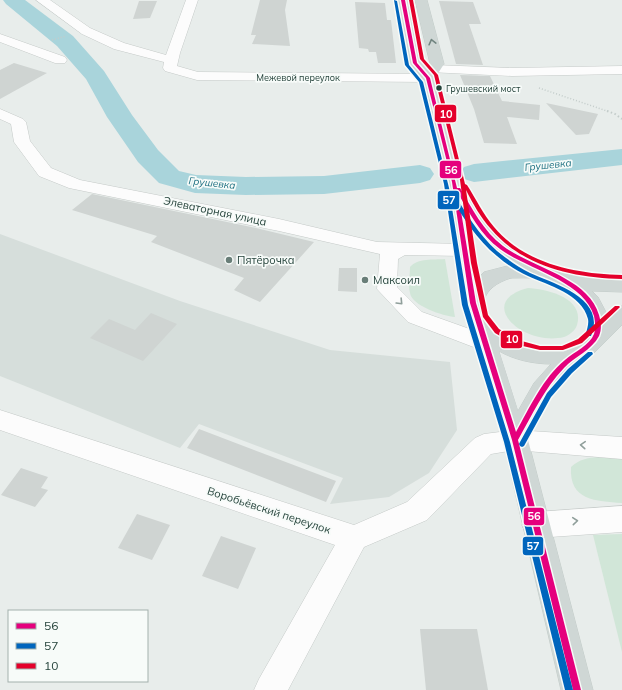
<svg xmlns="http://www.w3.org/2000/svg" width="622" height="690" viewBox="0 0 622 690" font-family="Mulish,sans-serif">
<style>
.built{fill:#d6dedb}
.green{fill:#d1e6d8}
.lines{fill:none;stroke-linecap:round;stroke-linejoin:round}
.river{fill:#a9d4db;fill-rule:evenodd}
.building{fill:#cfd4d2}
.minor-casing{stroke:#c5cac8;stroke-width:1}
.major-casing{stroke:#c3ccc9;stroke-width:1}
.path-far1{stroke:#c3ccca;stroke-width:1.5;stroke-dasharray:1 2;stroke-linecap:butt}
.path{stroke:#c3ccca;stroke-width:2;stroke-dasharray:1.5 2.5;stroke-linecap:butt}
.minor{fill:#fcfcfc;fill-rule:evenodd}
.major{fill:#cfd7d5;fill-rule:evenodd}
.bus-1-casing{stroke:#f7fbf9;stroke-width:3}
.bus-2-casing{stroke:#f7fbf9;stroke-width:3}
.bus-3-casing{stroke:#f7fbf9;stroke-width:3}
.bus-1{fill:#e5007d;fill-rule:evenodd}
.bus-2{fill:#0065bd;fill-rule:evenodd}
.bus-3{fill:#e4002b;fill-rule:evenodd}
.oneway{stroke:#718580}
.oneway2{stroke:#909f9b}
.bus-dot{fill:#24423a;stroke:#f7fbf9;stroke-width:1.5}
.poi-dot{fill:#697e78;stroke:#f7fbf9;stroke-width:1.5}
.labels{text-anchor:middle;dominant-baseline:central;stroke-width:3.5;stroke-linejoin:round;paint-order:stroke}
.far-street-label{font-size:9px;fill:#24423a;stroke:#f7fbf9}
.far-bus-label{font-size:9px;fill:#24423a;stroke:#f7fbf9;text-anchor:start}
.far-water-label{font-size:10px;font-style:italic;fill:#1c6f80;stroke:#f7fbf9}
.street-label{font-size:11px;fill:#24423a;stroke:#f7fbf9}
.poi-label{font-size:11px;fill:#24423a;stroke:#f7fbf9;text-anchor:start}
.line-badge{stroke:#f7fbf9;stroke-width:1.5}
.badge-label{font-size:11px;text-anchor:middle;font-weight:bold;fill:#fff}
</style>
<rect width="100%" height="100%" fill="#e8edeb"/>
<polygon class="built" points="0,234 180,301 330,350 450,362 457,430 429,473 389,497 330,504 343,478 199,424 180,448 0,376"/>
<g class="green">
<path d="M445,259l10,58c-12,-1 -43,-11 -45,-24 -2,-8 0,-18 0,-26 8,-9 23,-7 35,-8z"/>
<path d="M528,288c19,1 57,10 49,37 -2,6 -8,10 -13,12 -41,10 -90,-35 -36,-49z"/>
<path d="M598,457l24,2v44c-26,-2 -53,-2 -51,-36 9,-8 16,-9 27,-10z"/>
<polygon points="622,534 622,652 593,535"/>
</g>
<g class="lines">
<g class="river">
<polygon points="3,0 25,0 73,36 104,71 132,115 158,150 179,171 196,175 246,177 324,176 420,165 430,168 434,174 430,180 420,183 324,194 246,195 195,193 159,183 138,162 107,117 86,79 57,46 6,4"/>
<polygon points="622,149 622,165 474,182 464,179 460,173 464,167 474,164"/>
</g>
</g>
<g class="building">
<polygon points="260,0 287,0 285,10 290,46 252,44 256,35 251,35"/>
<polygon points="139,1 157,1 150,18 133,19"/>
<polygon points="439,1 473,2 481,24 469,24 483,65 456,64"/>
<polygon points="355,2 385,3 387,20 391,20 396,63 378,63 376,52 369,52 368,49 359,48"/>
<polygon points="14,63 47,73 0,99 0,70"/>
<polygon points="460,75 490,76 502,101 540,105 539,120 507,117 517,144 484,143 474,109"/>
<polygon points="546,103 598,114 589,134 576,135"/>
<polygon points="92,194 256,228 314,242 260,302 234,290 244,278 151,242 157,236 72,210"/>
<polygon points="339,268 357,268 357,292 338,291"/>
<polygon points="151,313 177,324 143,361 90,338 109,319 135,330"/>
<polygon points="199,429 336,481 326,502 187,448"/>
<polygon points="21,468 48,477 41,488 48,490 35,507 1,495"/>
<polygon points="137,514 170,525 152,560 118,548"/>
<polygon points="221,536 256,548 238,589 202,576"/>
<polygon points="420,629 477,629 488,690 426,690"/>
</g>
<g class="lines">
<g class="minor-casing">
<g id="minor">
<polygon points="36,0 50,0 90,28 124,43 166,55 186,0 198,0 180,53 177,66 198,72 428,74 433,75 435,78 433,81 428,82 197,80 165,71 163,68 164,62 114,49 82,34"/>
<polygon points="0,34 65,57 67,60 65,63 55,63 0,42"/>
<polygon points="434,65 512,68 622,66 622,74 512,76 429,72 427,69 429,66"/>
<polygon points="0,109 23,119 26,122 30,141 51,168 80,180 279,219 377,242 464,244 471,246 474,250 471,254 464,256 405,255 398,259 397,287 422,312 492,337 495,343 492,349 484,351 408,322 377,289 380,254 279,231 69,188 39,176 14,142 11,124 0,119"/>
<polygon points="0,410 354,525 407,502 475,438 484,434 515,430 622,437 622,459 515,450 491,454 427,520 364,547 288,690 254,690 259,679 335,545 0,430"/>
<polygon points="622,506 622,532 536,538 526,534 522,525 526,516 536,512"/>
</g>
</g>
<g class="major-casing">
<path id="major" d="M397,0h12l13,62 5,7 3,-5 -15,-64h12l17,64 -9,14 28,108h2c11,15 18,33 31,46 8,8 17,14 27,20 32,20 61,26 99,26v14l-30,-1 6,6 9,17 8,-6 7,-2v19l-29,29 -21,17 -22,25 -22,44 65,250h-32l-58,-250 -40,-137 -18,-121 -24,-103 -13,-16zM470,223c12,18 26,30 45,41l-31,8 -5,5zM511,278c11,0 22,-1 33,2 8,3 19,7 25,12 16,12 28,36 8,50 -3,2 -8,3 -11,5 -5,1 -10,1 -15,1 -18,0 -38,-5 -52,-17 -25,-22 -18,-44 12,-53zM499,351c15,9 35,13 52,13l-17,19 -16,28z"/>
</g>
<g class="path-far1">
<polyline points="52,40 66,36"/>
<polyline points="539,88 610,112"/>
</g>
<polyline class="path" points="607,111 615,114 622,119"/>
<use href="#minor" class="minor"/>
<use href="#major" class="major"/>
<g class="bus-1-casing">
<path id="bus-1" d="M401,0h4l12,63 13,15 27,110h3c12,20 23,43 43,58 29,22 85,31 96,69 2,7 3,14 0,21 -7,14 -25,21 -35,32 -20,21 -32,47 -46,72l63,250h-8l-61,-250 -42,-137 -18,-121 -26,-104 -13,-15zM458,193c11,20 23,42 42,56 27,20 84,32 94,67 1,5 2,12 0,18 -4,11 -20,18 -29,26 -22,18 -35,47 -49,72l-40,-129z"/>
</g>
<g class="bus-2-casing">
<g id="bus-2">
<path d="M394,0l3,1 12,64 14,17 27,110h3c13,21 25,42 44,59 10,8 21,16 33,22 24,11 77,25 61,63h-4l-1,-2c1,-5 3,-10 2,-15 -6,-25 -40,-34 -60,-43 -11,-5 -22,-12 -31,-20 -20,-16 -34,-39 -47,-60l18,109 42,137 63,248h-8l-61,-248 -42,-137 -18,-121 -25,-102 -14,-17z"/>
<polygon points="588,352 592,352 593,354 572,373 551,397 524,446 522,447 520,446 519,444 520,442 547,393 568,369"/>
</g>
</g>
<g class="bus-3-casing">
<path id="bus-3" d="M409,0h4l11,59 14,16 27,109 2,1c9,14 16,29 27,42 31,37 82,47 128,48v4c-47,-1 -99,-12 -131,-50 -10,-11 -18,-25 -25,-39l11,73 11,52 11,14 19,11 22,6h22l16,-7 37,-33h4l1,1 -1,1 -37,35 -19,7h-23l-26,-6 -19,-11 -12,-16 -12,-54 -11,-83 -26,-105 -14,-16z"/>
</g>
<use href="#bus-1" class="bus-1"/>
<use href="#bus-2" class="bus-2"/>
<use href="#bus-3" class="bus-3"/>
</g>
<defs><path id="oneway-chevron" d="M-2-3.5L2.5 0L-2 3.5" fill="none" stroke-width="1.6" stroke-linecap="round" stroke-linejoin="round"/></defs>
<use class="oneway" href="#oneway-chevron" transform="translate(432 42) rotate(-104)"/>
<g class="oneway2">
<use href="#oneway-chevron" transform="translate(400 302) rotate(46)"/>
<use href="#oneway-chevron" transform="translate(583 445) rotate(-176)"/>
<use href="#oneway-chevron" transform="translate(575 521) rotate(-5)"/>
</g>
<circle class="bus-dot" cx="439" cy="88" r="3.5"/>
<g class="poi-dot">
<circle cx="229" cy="260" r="4"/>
<circle cx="365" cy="280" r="4"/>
</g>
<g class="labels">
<g class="far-street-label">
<text x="298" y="77">Межевой переулок</text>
</g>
<g class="far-bus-label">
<text x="446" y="88">Грушевский мост</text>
</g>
<g class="far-water-label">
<text transform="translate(548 165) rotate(-6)">Грушевка</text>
<text transform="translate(212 183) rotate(6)">Грушевка</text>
</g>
<g class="street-label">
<text transform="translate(215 211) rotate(12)">Элеваторная улица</text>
<text transform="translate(269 510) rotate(18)">Воробьёвский переулок</text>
</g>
<g class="poi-label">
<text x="237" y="260">Пятёрочка</text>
<text x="373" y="280">Максоил</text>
</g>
</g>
<g class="line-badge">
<rect x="434" y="104" width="23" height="19" rx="4" fill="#e4002b"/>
<rect x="439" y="160" width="23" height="19" rx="4" fill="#e5007d"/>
<rect x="437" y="190" width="23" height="20" rx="4" fill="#0065bd"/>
<rect x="500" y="330" width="23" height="19" rx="4" fill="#e4002b"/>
<rect x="523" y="507" width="22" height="19" rx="4" fill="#e5007d"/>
<rect x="522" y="536" width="22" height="20" rx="4" fill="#0065bd"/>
</g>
<g class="badge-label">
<text x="446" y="118">10</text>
<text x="451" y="174">56</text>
<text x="449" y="204">57</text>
<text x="512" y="343">10</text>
<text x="534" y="520">56</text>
<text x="533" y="550">57</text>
</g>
<rect x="8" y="610" width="140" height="72" fill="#f7fbf9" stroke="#a3b1ad"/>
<rect x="16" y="623" width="20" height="6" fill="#e5007d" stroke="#a3b1ad"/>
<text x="44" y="630" font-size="12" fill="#24423a">56</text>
<rect x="16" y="643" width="20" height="6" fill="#0065bd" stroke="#a3b1ad"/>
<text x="44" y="650" font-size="12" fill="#24423a">57</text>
<rect x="16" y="663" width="20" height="6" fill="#e4002b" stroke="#a3b1ad"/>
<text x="44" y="670" font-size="12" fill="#24423a">10</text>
</svg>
